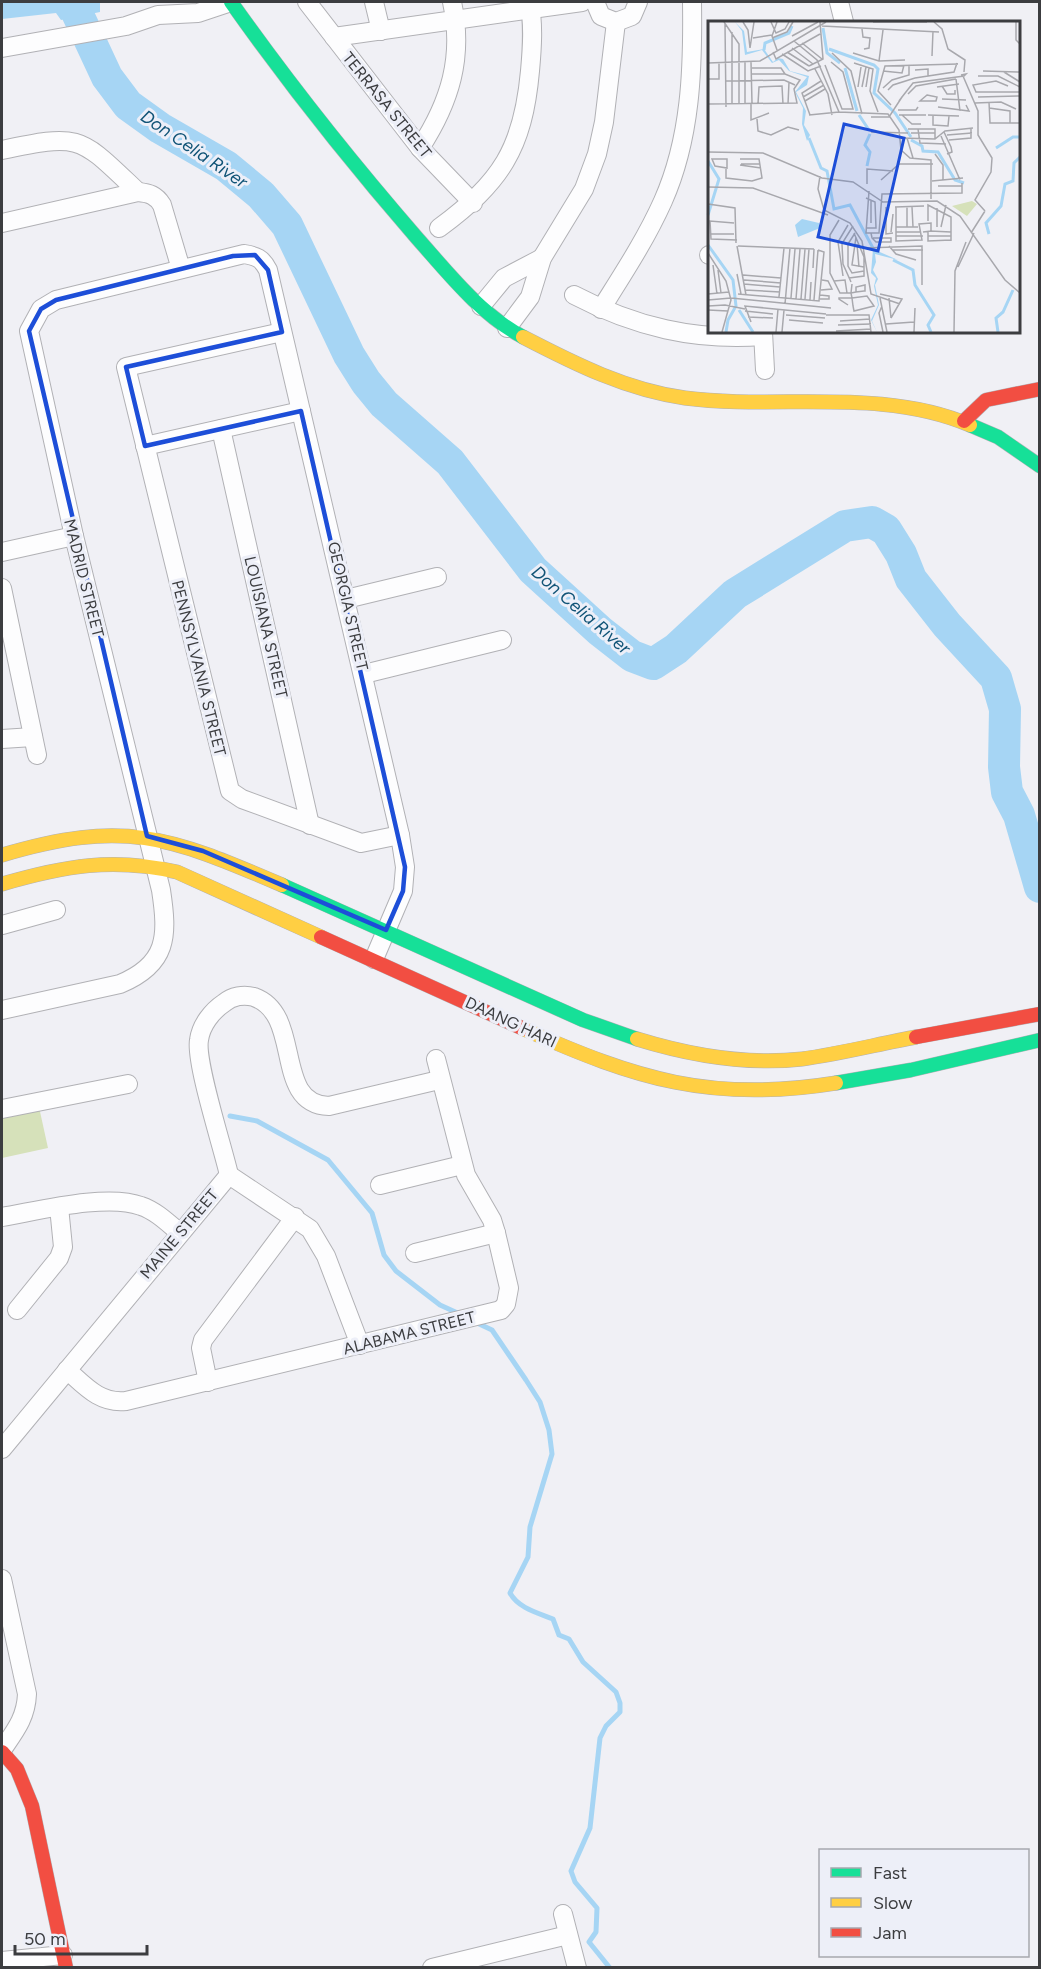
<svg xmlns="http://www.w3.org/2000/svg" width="1041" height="1969" viewBox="0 0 1041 1969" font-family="Figtree,sans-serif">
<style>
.green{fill:#d6e1ba}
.water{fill:#a6d5f4}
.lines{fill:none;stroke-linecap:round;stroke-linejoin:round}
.stream{stroke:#a6d5f4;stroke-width:5}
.river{stroke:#a6d5f4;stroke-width:32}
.street-casing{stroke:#b1b1b5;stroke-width:20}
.fast-casing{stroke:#b1b1b5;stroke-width:15}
.slow-casing{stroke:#b1b1b5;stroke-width:15}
.jam-casing{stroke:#b1b1b5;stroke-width:15}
.street{stroke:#fdfdfe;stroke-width:18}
.fast{stroke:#16e098;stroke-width:14}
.slow{stroke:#ffcf43;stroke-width:14}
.jam{stroke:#f24e42;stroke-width:14}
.marked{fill:none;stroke:#1d4ed8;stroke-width:4.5;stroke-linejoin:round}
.labels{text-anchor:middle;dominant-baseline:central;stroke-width:6;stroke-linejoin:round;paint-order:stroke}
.street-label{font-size:16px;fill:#3c3d40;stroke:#edeff8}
.water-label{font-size:18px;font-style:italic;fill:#115477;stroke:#edeff8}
.inset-river{fill:none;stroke:#a6d5f4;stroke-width:3}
.inset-road{fill:none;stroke:#a8a8ad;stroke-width:1.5}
.view{fill:#1d4ed8;fill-opacity:0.15;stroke:#1d4ed8;stroke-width:3}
.inset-edge{fill:none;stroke:#3c3d40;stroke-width:3}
</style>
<rect width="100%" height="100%" fill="#f0f0f5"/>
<polygon class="green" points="39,1107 48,1148 2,1158 2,1114"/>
<polygon class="water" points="2,2 100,2 100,12 61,20 56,13 2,19"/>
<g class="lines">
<g class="stream">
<polyline points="230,1116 257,1121 328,1160 372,1213 384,1255 396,1271 440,1305 462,1315"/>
<path d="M475,1322l17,8 34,50 14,22 9,28 3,24 -22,73 -2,30 -18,36c8,15 28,20 43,26l6,16 10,4 14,23 33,30 4,11v9l-14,14 -6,12 -10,90 -19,43 4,11 22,26 -1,24 -7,10 21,26"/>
</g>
<polyline class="river" points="72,2 107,77 128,105 160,128 226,166 261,195 287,225 349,355 366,382 384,404 450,462 533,570 600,631 632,656 653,664 676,649 735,594 845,526 872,522 886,530 901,554 911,579 947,625 996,678 1005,709 1004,767 1007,792 1019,815 1040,887"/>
<g class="street-casing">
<g id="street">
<polyline points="307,2 420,148 473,203"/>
<polyline points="374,2 381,31"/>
<polyline points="595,2 601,16 616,22 632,16 638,2"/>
<polyline points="839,2 844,22"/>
<polyline points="334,37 582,2"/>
<polyline points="2,48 126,26 158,15 198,13 231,2"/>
<path d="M420,148c30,-46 44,-91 32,-146"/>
<path d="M2,150c80,-17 77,-14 136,42"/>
<path d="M2,223l136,-31c11,1 18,3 24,13l19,64"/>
<path d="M439,228c62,-46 84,-79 91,-157 2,-22 4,-48 -1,-69"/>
<polyline points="709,255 710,255"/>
<path d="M574,295c61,32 121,46 189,41"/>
<polyline points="481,306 504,278 542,258"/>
<path d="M601,309c22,-35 45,-70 62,-108 28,-63 30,-132 29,-199"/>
<polyline points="507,328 530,297 542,258 584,189 597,154 604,122 616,22"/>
<polyline points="282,332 126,367 230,791 242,799 361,843 400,835"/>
<polyline points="763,332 765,370"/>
<polyline points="221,429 310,825"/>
<polyline points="145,446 301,411"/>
<polyline points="2,552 74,536"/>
<polyline points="2,588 37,755"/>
<polyline points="346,599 437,577"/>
<polyline points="364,674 502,640"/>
<polyline points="2,739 33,737"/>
<polyline points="2,925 56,910"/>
<path d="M2,1010l118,-26c48,-20 48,-48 41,-94l-87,-354 -45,-205 12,-22 15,-9 188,-46c12,2 18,4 24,16l132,565 5,32 -2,24 -29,68"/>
<polyline points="2,1109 128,1084"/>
<path d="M229,1175c-6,-27 -34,-113 -30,-135 2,-15 13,-29 25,-37 8,-7 20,-9 30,-6 50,18 18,107 75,109l110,-26"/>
<polyline points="229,1175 310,1229 326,1256 360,1345"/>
<polyline points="380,1185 462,1165"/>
<path d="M2,1217c36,-6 105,-24 139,-11 15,5 27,17 39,27"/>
<polyline points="415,1253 496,1233"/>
<polyline points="17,1310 59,1258 63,1247 59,1207"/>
<path d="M67,1370c18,16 33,34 59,31l375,-91 5,-6 3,-16 -13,-55 -4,-13 -26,-45 -30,-116"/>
<polyline points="208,1382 201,1348 203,1340 295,1217"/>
<polyline points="2,1449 229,1175"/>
<path d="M2,1579l25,115c-1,24 -12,37 -25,56"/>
<polyline points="563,1914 577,1968"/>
<polyline points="2,1961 63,1955"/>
<polyline points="432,1968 568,1935"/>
</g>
</g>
<g class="fast-casing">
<g id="fast">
<path d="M231,2c58,82 120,160 186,236 32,36 63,76 106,99"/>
<polyline points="970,425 998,437 1040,466"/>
<polyline points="282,885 583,1020 637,1039"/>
<polyline points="836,1083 911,1070 1040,1040"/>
</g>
</g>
<g class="slow-casing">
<g id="slow">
<path d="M523,337c52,27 104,53 162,61 93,12 196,-11 285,27"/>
<path d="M2,855c122,-36 166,-19 280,30"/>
<path d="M2,884c62,-18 111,-27 175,-12l144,65"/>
<path d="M524,1029c112,50 188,74 312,54"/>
<path d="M637,1039c52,16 111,26 165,20 38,-5 76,-15 114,-22"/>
</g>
</g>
<g class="jam-casing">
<g id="jam">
<polyline points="964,421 986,400 1040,389"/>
<polyline points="321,937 524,1029"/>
<polyline points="916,1037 1040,1014"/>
<polyline points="2,1752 17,1769 32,1806 66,1968"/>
</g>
</g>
<use href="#street" class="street"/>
<use href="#fast" class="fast"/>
<use href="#slow" class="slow"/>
<use href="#jam" class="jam"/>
</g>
<path class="marked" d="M255,255l13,15 14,62 -156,35 19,79 156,-35 104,456 -2,24 -17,39 -183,-79 -56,-15 -118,-505 12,-22 15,-9 177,-44z"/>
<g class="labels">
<g class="street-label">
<text transform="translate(387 105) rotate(51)">TERRASA STREET</text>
<text transform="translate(84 578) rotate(76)">MADRID STREET</text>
<text transform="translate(348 606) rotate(77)">GEORGIA STREET</text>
<text transform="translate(266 627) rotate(77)">LOUISIANA STREET</text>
<text transform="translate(199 668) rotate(76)">PENNSYLVANIA STREET</text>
<text transform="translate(511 1022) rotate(25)">DAANG HARI</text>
<text transform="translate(179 1234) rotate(-50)">MAINE STREET</text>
<text transform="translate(409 1333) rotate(-14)">ALABAMA STREET</text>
</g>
<g class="water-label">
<text transform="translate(194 149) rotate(34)">Don Celia River</text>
<text transform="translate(581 610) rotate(41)">Don Celia River</text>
</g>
</g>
<g transform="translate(708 21)">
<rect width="312" height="312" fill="#f0f0f5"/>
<path d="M264,180l5,3 -10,12 -15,-10z" fill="#d6e1ba"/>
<path d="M27,1l9,9 3,21 17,-3 9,13 5,-4 5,1 7,12 19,5 -2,9 -11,7 10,19 -2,14 6,10 -3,6 -5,-17 1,-16 -8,-16 12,-15 -18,-6 -10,-11 -7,3 -10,-13 -17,5 -3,-24zM94,198l17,4 1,5 -22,9 -3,-12zM165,228l25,11 -23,-6 1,8 -3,8 5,9 -3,6 4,20 -7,16 5,11 -6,-12 7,-15 -4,-19 2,-8 -5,-5z" fill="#a6d5f4"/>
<path class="inset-river" d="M115,7l4,25 13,10M121,28l45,16 4,4 -4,24 21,20 16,24M56,29l1,-7 24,-10 3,-7M137,47l12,43M151,94l10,15M101,117l12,30 6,3 7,38 16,-4 24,45M203,119l11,6 1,5 15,1 17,28 9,3M288,127l17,-11h7M0,140l11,18 -11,36M159,145l3,-14 -5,-7 5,-11M281,213l-3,-11 15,-17 4,-22 8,-3 1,-18 6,-6M0,224l25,35 3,26 -8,14 -2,12M185,239l20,10 2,15 19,30 -6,10 3,7M31,289l14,22M290,311l-2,-14 7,-6 10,-22"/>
<path class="inset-road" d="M16,1l15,22v60M35,1l5,8 2,18M63,1l5,11 9,-4 4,-7M165,1h54M226,1l8,7 6,20 17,11 -1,12M308,1v18l4,4M17,3l1,83M114,5l117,6M154,8l1,8 7,1 -1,10 -5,1M24,11v72M84,15l26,-14M45,17l19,-3M64,17l15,-6 6,-10M86,20l23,19 22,52 49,2 11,16 2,20 9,8 21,2v39M94,22l20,16M42,27l4,-26M84,27l21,16M69,29l-5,-14 5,-14M65,31l3,7 44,-25M79,31l22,14M124,32l19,18 11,43M145,32l26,8 26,-1M74,33l26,17 13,-5M224,35l1,-25M171,40l4,-31M37,41v42M43,41l1,41M0,42l52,-2 66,-39M146,42l19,6 -3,22 8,21M117,44l17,44h11l-10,-37 -12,-10M101,45l14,-7 -3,-37M44,47h29l4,6M107,48l13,25 4,21M207,49l13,-1v7M175,50l19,2 2,-8M275,50l37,1M296,51l16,10M255,55l15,35v24l14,23 -1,14 -16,28 10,11M270,55h20l22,11M0,58h11v-17M248,58l4,32M18,60l58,-1 11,5M234,65l5,8h8v-4M300,65l-12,-5 -23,4 3,7h44M150,66l3,-20M154,66l4,-20M158,66l3,-19M229,66l22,-3M175,67l9,-8 17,-5v-10M180,69l5,-5 22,-7 39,-6 3,-9M200,73l8,-8 40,-7M219,74l10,2 -1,4h-16zM95,76l21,-12M194,76l11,-14 51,-7 2,-2 -5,1M270,76l42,-1M234,78l24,1M97,80l20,-12M281,81l1,21h30M267,82l26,-1 15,7M0,83l89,-1 -3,-14 6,-9 -15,-6h-33M43,83v16l18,-7M50,83l1,-17 23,-1 1,18M80,83l1,-22M183,84l-13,-14 7,-25 73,-2M230,86l31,4 -3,-6M281,87l21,3v12M190,89h18l2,-3M101,94l30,-3M102,94l-8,-22 19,-12M191,94h27M194,94l10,9h9M220,94l31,1M225,94v10l15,1 1,-10M163,96h18l13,-20 -3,4M49,98l1,12 13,4 17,-8 11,3M200,108h27v10M210,108l2,14 26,1M163,111l37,1M236,111l7,15 1,5 -5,2M203,112h24M239,114l25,-2M233,115l19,44M193,117l34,1 10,-8 28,-3M199,117l6,20M241,119l22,-2v-9M0,131l55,1 59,25 31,4 30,20 54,-1 23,15 45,64 15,13M227,133l8,11v16M4,138h15v9l-12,-2zM33,143h19M191,143h34M32,144l21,3M18,148v9l26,3 10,-3 -3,-19h-19M112,155l-2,13 6,21 26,13 12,18 9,53 29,10M173,159l18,-16M224,160l31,-3M159,163v-15l26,2M230,165h24M0,166l45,1 75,27M161,170l-3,42h13l3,-39 80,-1v-10M158,177l9,4 1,26h-10M0,183l27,4 1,35M178,186v27l7,-1M187,186l29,-1M188,186v34l26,-1 -3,-16 12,-1v8l-8,1M199,186v20M204,186l1,20M131,199l-9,15v38l10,20h11l5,-1 8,-1h1v-6l-9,2v5M220,200v-16l23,12v24M26,202l-24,-2 1,18 26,1M163,202v-23M188,206h22M229,206v-19M233,206l5,-22M222,210l21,1M183,211l2,-18M188,211h25M220,211v9l23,-1M147,212l-7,11v22l4,7 12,-2M163,212l1,5 4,4h15v-4h-18M263,212l14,-22M2,213h24M188,215h27M220,215h23M148,216l-4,28 12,2M135,221l10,-16M134,223l1,20 8,18M149,223l2,23M29,225l9,49M30,225l76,3M181,225l7,8 20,6M157,227l57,-2v39M185,229h30M0,232l18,28 5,19 -9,32M5,244l4,29M250,246l16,-34M105,247l1,-19M10,249l3,23M29,253l4,20M35,254l38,3M135,255l-5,-34 10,-17M141,257l15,-2v-19l-10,-24M36,259l37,3M126,260l11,-1 2,13M36,263l36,3M37,269l35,2M113,269l11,-1 -4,-8 -6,-1M0,273l21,-2M30,273l81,7 5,-49 -6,-2M172,273l22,5 -11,19M71,276l5,-49M83,277l4,-49M172,277l7,34M181,277l2,20M88,278l4,-50M93,278l4,-50M97,278l4,-50M112,278h9v-3l-9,-1M0,279l23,-2 100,10M102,279l1,-18M106,279l4,-50M77,283l5,-56M140,284l-9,-6v-1h13l15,-2 7,10 -20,5 -1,-5 -1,-8 -1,-5 1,-9M0,285l17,-1 20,4M174,285l-3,7 4,19M0,289l20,1M37,290l28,3M78,294l39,3M118,294h43l2,17M40,296l25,1M81,299l34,3M132,300l30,-2M43,301l-6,-16 81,8M178,303l28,-2M130,304l33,-1M128,310l35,-2M68,311l2,-23M74,311l2,-22M206,311l1,-24M246,311l1,-61 11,-29"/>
<path class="view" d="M136,103l60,14 -26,113 -60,-14z"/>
<rect width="312" height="312" class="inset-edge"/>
</g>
<rect width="1041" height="1969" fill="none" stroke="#3c3d40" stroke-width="6"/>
<rect x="819" y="1849" width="210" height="108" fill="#edeff8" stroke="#a6a8ae" stroke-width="1.5"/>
<rect x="831" y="1868" width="30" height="9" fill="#16e098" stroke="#a6a8ae" stroke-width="1.5"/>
<text x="873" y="1879" font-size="18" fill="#3c3d40">Fast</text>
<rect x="831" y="1898" width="30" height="9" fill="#ffcf43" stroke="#a6a8ae" stroke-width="1.5"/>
<text x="873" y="1909" font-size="18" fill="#3c3d40">Slow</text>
<rect x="831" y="1928" width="30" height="9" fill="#f24e42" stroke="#a6a8ae" stroke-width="1.5"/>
<text x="873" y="1939" font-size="18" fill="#3c3d40">Jam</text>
<path d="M15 1945v9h132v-9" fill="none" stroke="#3c3d40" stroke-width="3"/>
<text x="24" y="1945" font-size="18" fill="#3c3d40" stroke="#edeff8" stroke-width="4.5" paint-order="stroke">50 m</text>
</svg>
